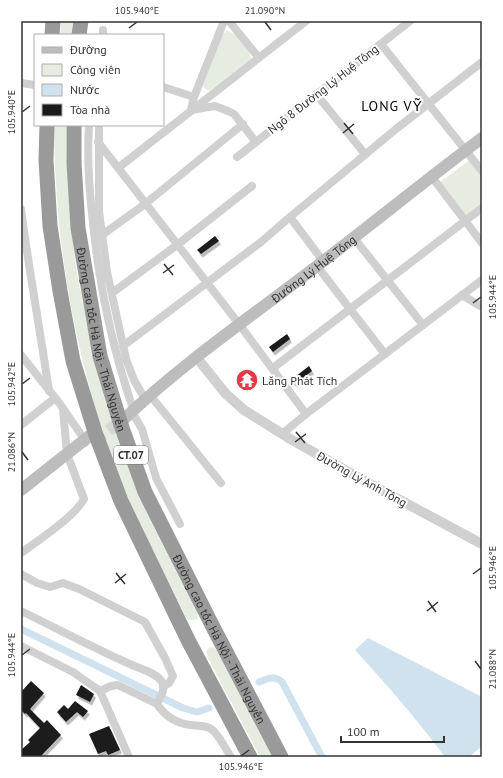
<svg xmlns="http://www.w3.org/2000/svg" width="503" height="778" viewBox="0 0 503 778" font-family="'PT Sans',sans-serif">
<style>
.green{fill:#e6ecdf}
.water{fill:#cfe2ee}
.lines{fill:none;stroke-linecap:round;stroke-linejoin:round}
.canal{stroke:#cfe2ee;stroke-width:7}
.building{fill:#1a1a1a;filter:url(#shadow)}
.secondary-tunnel{stroke:#d6d6d6;stroke-width:12;stroke-dasharray:12 6;stroke-linecap:butt}
.minor{stroke:#d0d0d0;stroke-width:8}
.tertiary{stroke:#d0d0d0;stroke-width:10}
.secondary{stroke:#bdbdbd;stroke-width:12}
.motorway{stroke:#9a9a9a;stroke-width:15}
.ticks{fill:none;stroke:#333;stroke-width:1.5}
.labels{text-anchor:middle;dominant-baseline:central;stroke-width:4;stroke-linejoin:round;paint-order:stroke}
.shield{fill:#fff;stroke:#707070;stroke-width:1}
.shield-label{font-size:11px;font-weight:bold;fill:#333}
.street-label{font-size:12px;fill:#333;stroke:#fff}
.poi-label{font-size:12px;fill:#333;stroke:#fff;text-anchor:start}
.quarter-label{font-size:14px;letter-spacing:1px;fill:#000;stroke:#fff}
.neatline{fill:none;stroke:#333;stroke-width:1.5}
.ticks-label{font-size:10px;text-anchor:middle;fill:#333}
</style>
<defs>
<filter id="shadow"><feDropShadow dx="2" dy="3.5" stdDeviation="0" flood-color="#0004"/></filter>
</defs>
<rect width="100%" height="100%" fill="#fff"/>
<g class="green">
<polygon points="61,21 73,21 72,35 60,35"/>
<path d="M227,31c8,0 25,20 24,28l-42,32 -6,-4 1,-4 18,-48z"/>
<path d="M54,125h12v26l4,65 7,58 16,81 104,255 1,8 -4,2h-5l-3,-3c-20,-39 -41,-78 -58,-119 -50,-119 -73,-245 -74,-373z"/>
<polygon points="471,159 482,174 482,205 467,217 440,182"/>
<polygon points="210,647 216,649 274,757 260,757 208,658 206,651"/>
</g>
<path class="water" d="M368,638l114,59v49l-13,11h-24c-28,-38 -59,-73 -90,-107z"/>
<g class="lines">
<g class="canal">
<polyline points="21,629 183,708 197,712 209,708"/>
<path d="M259,682c9,-3 15,-7 23,0l40,75"/>
</g>
</g>
<g class="building">
<polygon points="215,236 219,241 201,254 197,250"/>
<polygon points="287,334 290,339 273,352 269,347"/>
<polygon points="309,366 312,371 295,384 291,380"/>
<polygon points="31,681 44,693 30,709 44,723 47,720 61,735 40,757 21,757 21,750 30,742 28,740 40,728 26,713 25,714 21,710 21,692"/>
<polygon points="81,685 94,694 90,702 76,695"/>
<polygon points="75,701 88,711 83,717 77,712 66,722 57,712 64,705 68,709"/>
<polygon points="109,726 120,750 108,755 106,751 98,754 89,734"/>
</g>
<g class="lines">
<polyline class="secondary-tunnel" points="94,441 124,419"/>
<g class="minor">
<polyline points="229,21 259,58"/>
<polyline points="103,35 103,30"/>
<polyline points="381,44 482,171"/>
<polyline points="21,83 35,85"/>
<polyline points="163,87 194,97 191,110 215,106 228,111 234,114 256,142"/>
<polyline points="316,94 365,154"/>
<polyline points="194,97 224,21"/>
<path d="M89,125c-2,32 0,65 4,97 6,63 19,124 39,184"/>
<polyline points="99,125 99,211 107,272 126,359 134,380 145,399"/>
<polyline points="98,142 239,324 306,414"/>
<polyline points="237,157 410,21"/>
<polyline points="118,168 306,21"/>
<polyline points="432,177 482,243"/>
<path d="M21,209c8,61 19,121 28,182"/>
<polyline points="102,235 145,204 243,124"/>
<polyline points="354,238 423,325"/>
<polyline points="323,261 290,217 396,129 482,62"/>
<polyline points="112,293 177,245 252,186"/>
<polyline points="462,295 482,307"/>
<polyline points="123,346 261,242 290,217"/>
<polyline points="385,354 350,309 482,208"/>
<polyline points="21,355 60,404 80,433 85,443"/>
<polyline points="273,368 350,309 317,266"/>
<polyline points="150,395 221,483"/>
<polyline points="132,412 142,429 156,478 180,524"/>
<polyline points="21,425 55,398"/>
<polyline points="282,434 306,414 482,280"/>
<path d="M21,553c17,-12 54,-37 63,-54l-17,-45 -4,-44"/>
<polyline points="21,574 37,583 50,587 63,583 79,589 145,622 165,658 173,676 169,683 163,687"/>
<path d="M21,611c37,18 74,38 111,54 9,4 25,8 30,17 4,8 -2,15 -5,22 8,12 18,19 33,21 7,1 15,0 21,4 7,4 15,21 20,28"/>
<polyline points="21,646 73,672 100,691 129,757"/>
<polyline points="100,691 111,686 118,685 157,704"/>
</g>
<polyline class="tertiary" points="197,358 226,394 244,410 292,440 372,485 482,544"/>
<g class="secondary">
<path id="s1" d="M124,419c60,-57 128,-103 193,-153 55,-42 109,-86 165,-128"/>
<polyline points="21,490 92,434"/>
</g>
<g class="motorway">
<polyline points="52,35 53,21"/>
<polyline points="79,35 81,21"/>
<polyline points="47,125 46,160 50,226 60,291 73,361 96,435 121,501 188,640 250,757"/>
<path id="s2" d="M74,125v38l4,65 22,128 21,69 24,67 68,135 68,130"/>
</g>
</g>
<path class="ticks" d="M265,22l6,8M129,28l8,-6M22,112l8,-6M344,123l9,11M343,133l11,-9M164,264l9,11M163,273l11,-8M473,303l8,-6M22,384l8,-6M296,432l9,11M295,442l11,-8M22,452l6,8M116,573l9,11M473,574l8,-6M115,583l11,-9M428,601l8,11M427,611l11,-9M22,655l8,-6M475,661l6,8M241,756l8,-6"/>
<defs>
<g id="temple-disc" transform="scale(1.15)"><circle r="9.5" fill="#e63946" stroke="#fff"/><path d="M0-6L5-2H3V0L6.5 2.5H4V6H1.5V3h-3V6H-4V2.5H-6.5L-3 0V-2H-5Z" fill="#fff"/></g>
</defs>
<g fill-rule="evenodd">
<use href="#temple-disc" x="247" y="380"/>
</g>
<g class="labels">
<rect class="shield" x="114" y="446" width="34" height="18" rx="3"/>
<g class="shield-label">
<text x="131" y="455">CT.07</text>
</g>
<g class="street-label">
<text transform="translate(323 89) rotate(-38)">Ngõ 8 Đường Lý Huệ Tông</text>
<text stroke="none"><textPath href="#s1" startOffset="242">Đường Lý Huệ Tông</textPath></text>
<text stroke="none"><textPath href="#s2" startOffset="217">Đường cao tốc Hà Nội - Thái Nguyên</textPath></text>
<text transform="translate(362 479) rotate(29)">Đường Lý Anh Tông</text>
<text stroke="none"><textPath href="#s2" startOffset="541">Đường cao tốc Hà Nội - Thái Nguyên</textPath></text>
</g>
<g class="poi-label">
<text x="262" y="380">Lăng Phát Tích</text>
</g>
<g class="quarter-label">
<text x="392" y="106">LONG VỸ</text>
</g>
</g>
<rect width="503" height="778" fill="none" stroke="#ffffff" stroke-width="44"/>
<rect x="34" y="34" width="130" height="92" fill="#ffffff" stroke="#adadad"/>
<rect x="42" y="47" width="20" height="6" fill="#bdbdbd" stroke="#adadad"/>
<text x="70" y="54" font-size="12" fill="#333333">Đường</text>
<rect x="42" y="64" width="20" height="12" fill="#e6ecdf" stroke="#adadad"/>
<text x="70" y="74" font-size="12" fill="#333333">Công viên</text>
<rect x="42" y="84" width="20" height="12" fill="#cfe2ee" stroke="#adadad"/>
<text x="70" y="94" font-size="12" fill="#333333">Nước</text>
<rect x="42" y="104" width="20" height="12" fill="#1a1a1a" stroke="#adadad"/>
<text x="70" y="114" font-size="12" fill="#333333">Tòa nhà</text>
<path d="M341 736v6h103v-6" fill="none" stroke="#333333" stroke-width="2"/>
<text x="347" y="736" font-size="12" fill="#333333" stroke="#ffffff" stroke-width="3" paint-order="stroke">100 m</text>
<rect x="22" y="22" width="459" height="734" class="neatline"/>
<g class="ticks-label">
<text x="137" y="14">105.940°E</text>
<text x="265" y="14">21.090°N</text>
<text transform="translate(11 112) rotate(-90)" y="4">105.940°E</text>
<text transform="translate(492 297) rotate(-90)" y="4">105.944°E</text>
<text transform="translate(11 384) rotate(-90)" y="4">105.942°E</text>
<text transform="translate(11 452) rotate(-90)" y="4">21.086°N</text>
<text transform="translate(492 568) rotate(-90)" y="4">105.946°E</text>
<text transform="translate(11 655) rotate(-90)" y="4">105.944°E</text>
<text transform="translate(492 669) rotate(-90)" y="4">21.088°N</text>
<text x="241" y="770">105.946°E</text>
</g>
</svg>
